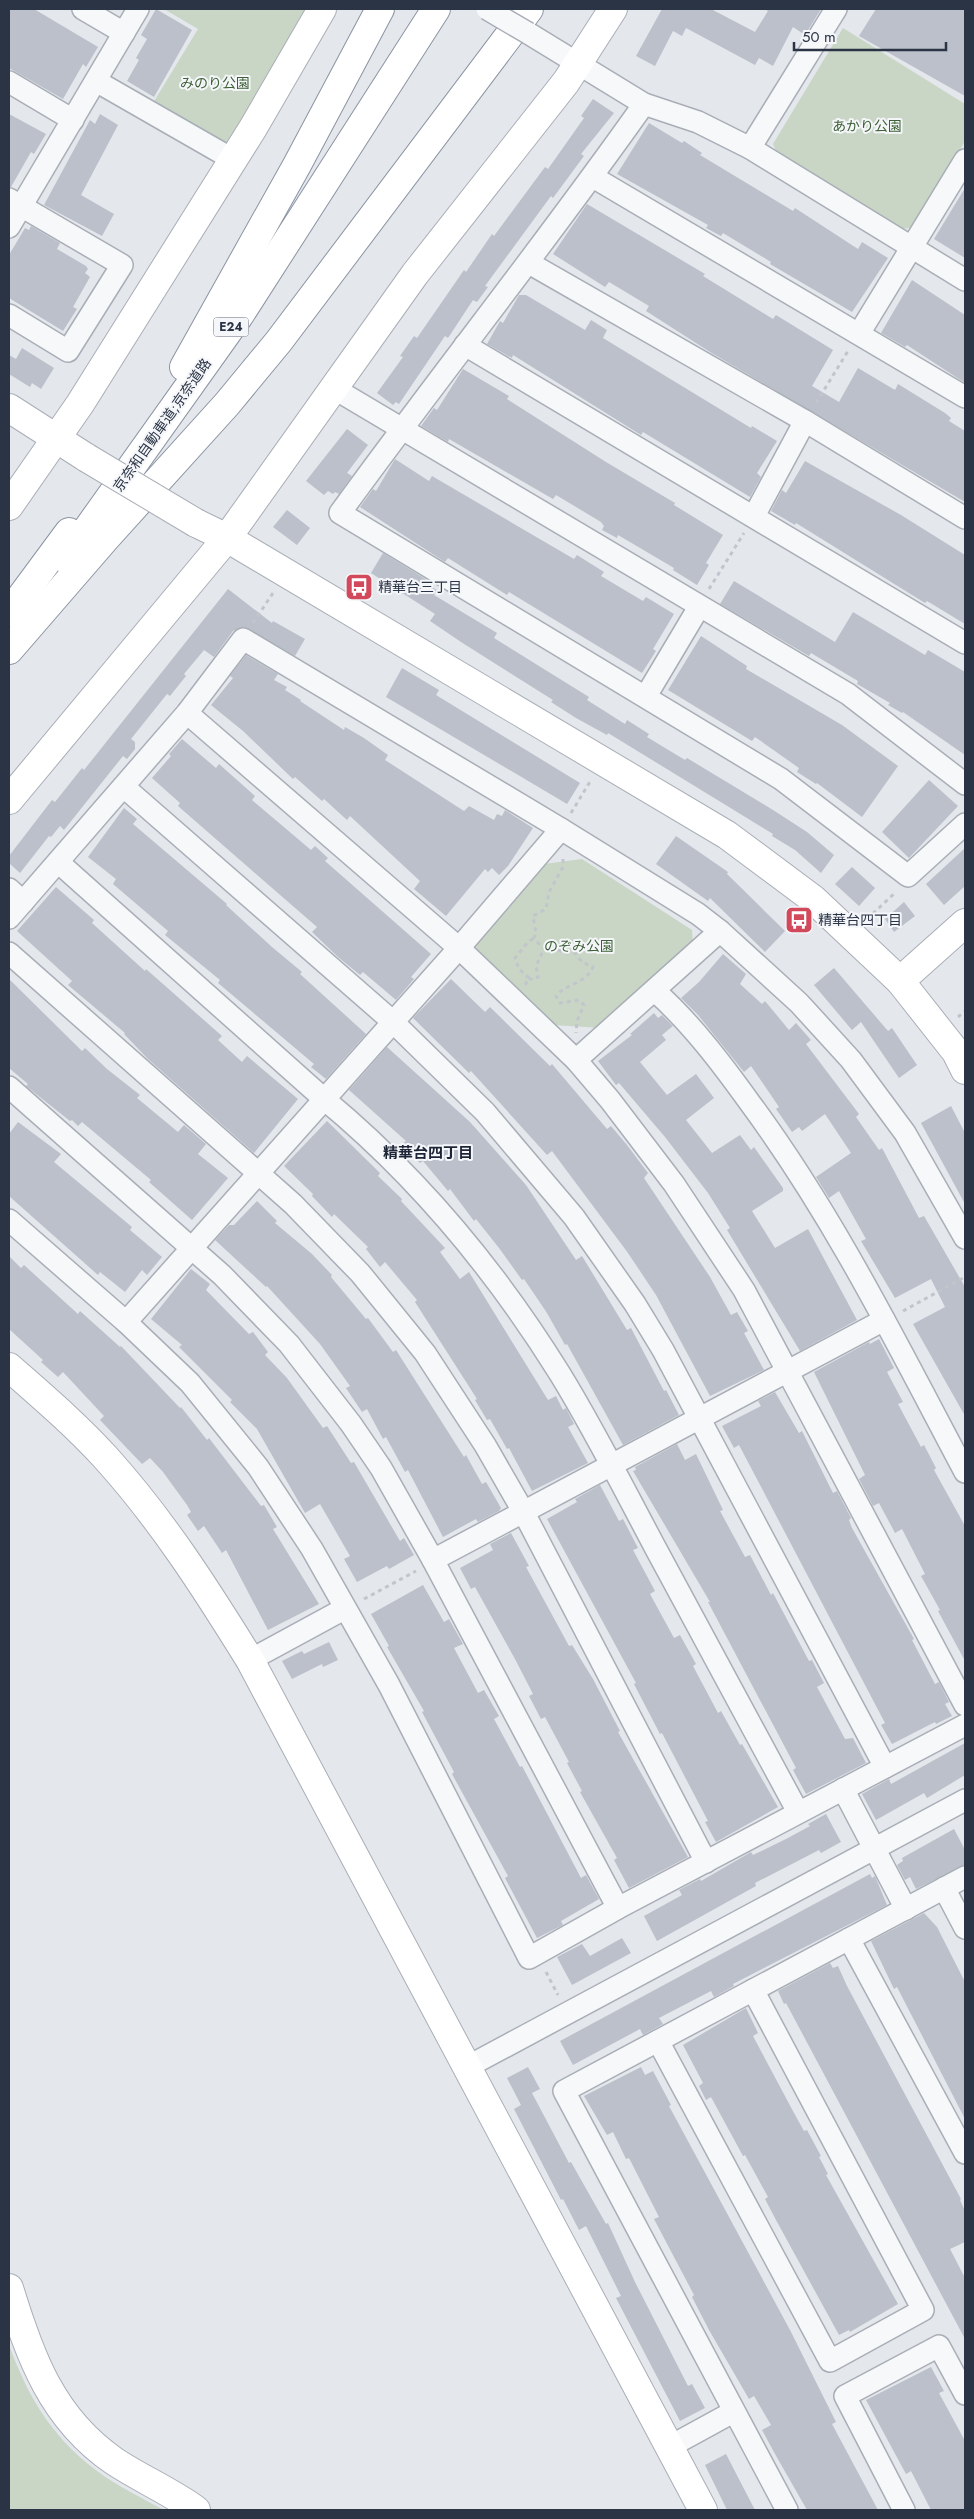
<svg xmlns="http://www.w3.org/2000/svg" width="974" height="2519" viewBox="0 0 974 2519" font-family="Jost,'Noto Sans JP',sans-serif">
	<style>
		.green { fill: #c9d6c5 }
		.building { fill: #bbc0ca }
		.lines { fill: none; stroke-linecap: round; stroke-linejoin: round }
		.street-casing { stroke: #a9aeb7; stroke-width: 24 }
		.secondary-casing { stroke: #a9aeb7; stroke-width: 30 }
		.highway-casing { stroke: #8b94a3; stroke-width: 30 }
		.path { stroke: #c2c5cb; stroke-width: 3; stroke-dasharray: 4 4; stroke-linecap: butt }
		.street { stroke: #f7f8fa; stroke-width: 21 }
		.secondary { stroke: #fff; stroke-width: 28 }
		.highway { stroke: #fff; stroke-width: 28 }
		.street-bridge-casing { stroke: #a9aeb7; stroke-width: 24; stroke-linecap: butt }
		.secondary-bridge-casing { stroke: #a9aeb7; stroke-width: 30; stroke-linecap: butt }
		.street-bridge { stroke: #f7f8fa; stroke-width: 21 }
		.secondary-bridge { stroke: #fff; stroke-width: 28 }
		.labels { text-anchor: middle; stroke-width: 4; stroke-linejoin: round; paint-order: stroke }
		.shield { fill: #f4f6f9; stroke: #676e7b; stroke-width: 1 }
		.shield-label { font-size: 12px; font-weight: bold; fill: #2b3445 }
		.park-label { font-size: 14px; fill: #3f6138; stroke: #f4f6f9 }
		.street-label { font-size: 14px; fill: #2b3445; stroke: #f4f6f9 }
		.poi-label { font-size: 14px; fill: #2b3445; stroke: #f4f6f9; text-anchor: start }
		.neighbourhood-label { font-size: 15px; font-weight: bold; fill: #1d2536; stroke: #f4f6f9 }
	</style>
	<rect width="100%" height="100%" fill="#e4e7ec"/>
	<g class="green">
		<polygon points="164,9 311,9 228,144 222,144 153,103 198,29"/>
		<polygon points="843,28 965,104 965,141 915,227 902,229 778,155 773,144"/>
		<polygon points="582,859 692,930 693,944 601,1028 553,1025 477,952 476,943 544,864"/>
		<path d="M9,2345C29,2400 55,2442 104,2476C123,2489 144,2499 164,2510H9Z"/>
	</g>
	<g class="building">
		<polygon points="9,9 34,9 98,47 86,67 83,64 63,99 9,68"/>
		<polygon points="156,9 192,30 154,97 127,81 139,60 136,58 147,39 141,35"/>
		<polygon points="662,9 711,9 755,32 768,11 764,9 821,9 805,35 793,27 773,66 759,58 755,65 686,28 682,36 673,31 655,66 636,56"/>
		<polygon points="876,9 965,9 965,96 859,36"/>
		<polygon points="593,99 614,113 581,154 584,156 553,198 551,196 485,286 488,287 477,302 473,300 448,338 445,336 399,404 396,402 393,405 377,393 403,357 400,356 414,336 417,338 464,270 466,272 492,234 494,236 545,167 548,169 584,118 581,116"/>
		<polygon points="9,114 46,134 34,154 31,152 11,187 9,187"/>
		<polygon points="100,114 118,125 81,195 114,214 102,236 44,205 90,120 95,124"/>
		<polygon points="649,123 682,143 684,141 702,153 700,155 793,211 795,208 858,249 862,242 888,258 852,312 770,264 771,262 723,233 721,236 706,228 708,225 617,174"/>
		<polygon points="965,188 965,258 934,239"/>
		<polygon points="587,204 705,274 703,276 773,319 776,315 833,350 812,386 839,402 858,368 895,390 898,384 945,413 951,418 949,421 965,431 965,502 710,352 646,311 649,306 609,282 605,287 553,254"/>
		<polygon points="31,226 60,243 57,249 86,266 88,269 85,273 90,277 73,307 77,309 63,331 9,298 9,255 25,228 29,230"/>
		<polygon points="912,280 965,315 965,383 907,345 905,347 881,333"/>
		<polygon points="519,295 526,295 585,330 591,320 607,330 603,338 751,428 752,426 777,441 757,473 761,477 750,497 643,432 641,435 513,355 512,358 487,344 500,321 503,323"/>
		<polygon points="22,348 54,368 41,389 32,383 30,387 9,374 9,355 16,359"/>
		<polygon points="463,369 509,396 507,399 606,462 675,503 674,505 723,535 706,563 709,565 697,585 673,570 674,568 618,535 617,538 602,530 604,526 601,522 556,495 553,499 449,439 448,442 421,426 434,408 437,410"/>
		<polygon points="347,429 368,445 347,473 352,476 339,494 335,492 333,494 328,491 324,495 306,481"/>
		<polygon points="395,459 429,481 432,476 574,559 577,555 604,572 601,576 643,601 646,597 674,614 653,649 656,651 642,673 509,592 507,595 448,558 445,562 360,507 373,489 376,491"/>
		<polygon points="805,461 901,515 965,555 965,624 927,601 925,603 796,523 795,525 771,511 782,490 786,493"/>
		<polygon points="287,510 310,528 297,545 273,527"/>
		<polygon points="383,553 432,583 430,586 437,590 434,595 497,633 494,638 589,697 587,700 625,724 627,720 649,734 647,737 685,760 687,758 773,810 807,832 834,855 821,873 795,850 772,836 773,834 608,733 607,735 576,718 551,702 553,700 461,642 430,621 435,614 371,573"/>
		<polygon points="734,581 835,642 853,612 925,655 928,650 965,672 965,755 903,712 902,713 888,705 890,703 857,684 858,681 811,653 809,656 720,604"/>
		<polygon points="228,589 272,623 273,621 305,639 295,656 244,627 233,631 214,657 204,650 184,674 186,676 170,696 167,694 131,739 135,742 135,749 127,759 123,756 64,830 60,826 51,837 49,836 20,873 9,863 9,856 52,800 55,802 82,768 84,770"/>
		<polygon points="701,636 747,666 746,669 842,725 898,766 862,817 817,783 816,784 797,772 799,768 755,737 752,741 668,690"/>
		<polygon points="246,655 278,674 274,680 287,687 285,690 301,700 300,701 344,730 345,727 364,738 388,755 385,760 464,811 469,806 494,820 497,814 502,816 505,810 533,828 508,866 499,875 492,868 488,872 485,869 446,916 414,889 420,881 350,816 347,820 324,799 322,801 295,777 293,779 243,731 211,705 233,678 230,676"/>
		<polygon points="402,668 439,690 436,695 580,783 567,804 386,697"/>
		<polygon points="182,739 216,768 219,764 255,796 252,800 311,850 315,846 328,858 325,861 431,954 411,977 414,979 396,1000 363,972 360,975 338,957 312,932 317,927 178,806 180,803 152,778 171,756 169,754"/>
		<polygon points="929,780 958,806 909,858 882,832"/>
		<polygon points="124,808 137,819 133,824 227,904 226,905 272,947 302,972 300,974 366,1034 326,1079 311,1067 314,1064 218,983 220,980 165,935 168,931 113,884 116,879 88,857"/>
		<polygon points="676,836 728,872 727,874 785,931 765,952 710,898 708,901 656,864"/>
		<polygon points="965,848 965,886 944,905 926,884"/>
		<polygon points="852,867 875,888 859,906 835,884"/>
		<polygon points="56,887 94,920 92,923 145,971 146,969 222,1036 218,1040 242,1062 247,1056 298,1099 254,1153 148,1059 124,1034 125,1033 68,985 72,981 17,931"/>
		<polygon points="904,902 915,916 894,932 885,919"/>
		<polygon points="723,954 746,974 740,984 762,1004 765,1001 789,1030 796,1023 811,1040 806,1044 859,1114 856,1117 879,1150 882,1148 919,1218 924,1216 965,1287 965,1416 913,1324 945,1307 931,1279 895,1298 861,1241 866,1239 839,1191 829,1198 816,1177 851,1153 825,1114 802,1131 799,1127 792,1132 776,1109 779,1107 751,1066 744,1072 698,1015 681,998 699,982"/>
		<polygon points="834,968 888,1031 892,1028 917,1065 899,1078 861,1022 852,1030 814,985"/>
		<polygon points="9,979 82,1051 85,1048 107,1069 140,1095 137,1098 178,1132 184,1125 206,1144 198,1154 228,1178 192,1220 149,1182 151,1180 82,1122 78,1126 72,1120 70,1121 26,1086 28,1084 9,1068"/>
		<polygon points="451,979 485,1012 490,1007 550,1066 552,1064 607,1129 611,1126 627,1145 648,1173 644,1178 710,1277 731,1315 737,1312 748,1331 744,1333 764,1370 710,1396 656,1295 628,1253 552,1151 547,1155 471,1071 469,1073 413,1018"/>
		<polygon points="654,1013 658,1018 662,1015 673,1026 662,1035 666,1040 640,1062 667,1095 696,1074 714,1098 686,1120 712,1153 740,1135 751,1150 754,1147 783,1188 783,1191 752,1211 775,1248 808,1229 857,1320 800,1351 727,1230 730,1228 708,1193 665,1137 619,1083 616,1085 598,1061 632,1035 630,1034"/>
		<polygon points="387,1047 470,1122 526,1185 576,1260 582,1256 627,1330 631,1328 664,1391 666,1390 679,1415 623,1445 567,1344 565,1345 547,1313 524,1279 522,1280 499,1248 476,1219 474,1221 450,1189 448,1191 423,1161 420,1163 402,1144 406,1141 349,1090"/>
		<polygon points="951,1106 965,1133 965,1204 921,1123"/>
		<polygon points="327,1121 380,1173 378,1176 402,1199 401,1201 445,1248 440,1252 460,1279 469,1272 548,1400 556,1396 563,1410 566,1408 574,1424 568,1427 588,1463 532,1491 509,1448 507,1449 490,1419 487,1420 475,1400 477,1399 415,1302 417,1300 385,1262 380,1267 366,1249 368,1247 334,1214 332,1217 312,1196 313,1194 284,1166"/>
		<polygon points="18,1122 61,1154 54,1162 132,1227 130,1230 162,1257 147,1275 142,1270 125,1292 100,1272 98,1275 9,1196 9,1134"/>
		<polygon points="257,1201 277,1221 275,1223 312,1254 332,1275 331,1277 366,1319 368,1318 393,1352 396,1350 464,1457 466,1455 482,1484 486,1482 501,1508 499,1511 478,1522 476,1519 443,1537 408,1470 405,1472 386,1437 383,1439 367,1409 362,1412 346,1388 350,1386 320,1344 267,1286 266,1287 215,1240 229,1225 234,1225"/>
		<polygon points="9,1256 21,1268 24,1265 78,1314 80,1311 120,1347 121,1346 180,1408 181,1407 207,1440 209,1438 261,1506 264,1505 277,1527 273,1529 319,1604 268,1630 226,1550 222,1553 204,1526 198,1531 187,1515 191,1512 187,1505 163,1472 150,1458 142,1464 100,1420 104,1416 63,1372 58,1377 41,1362 43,1360 9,1329"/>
		<polygon points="191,1269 210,1284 206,1290 249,1334 253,1332 268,1352 265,1355 287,1378 323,1428 327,1426 351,1463 354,1462 400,1541 404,1538 414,1555 389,1569 387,1566 357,1582 344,1559 350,1556 320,1504 305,1513 257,1429 230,1402 232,1400 179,1347 182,1345 151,1319"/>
		<polygon points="879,1339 894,1368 887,1372 903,1402 898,1404 921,1447 924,1445 936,1468 934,1470 965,1526 965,1661 938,1611 940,1610 921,1576 925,1574 902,1529 895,1533 879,1503 873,1506 859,1479 865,1475 814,1372 869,1342 870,1344"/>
		<polygon points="775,1392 799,1433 802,1431 833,1493 837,1491 851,1518 849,1520 852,1528 914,1639 912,1640 935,1684 939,1682 949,1702 945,1704 952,1716 936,1724 935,1722 892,1744 881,1725 885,1723 739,1445 734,1448 722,1426 761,1406 758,1401"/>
		<polygon points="677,1444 685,1460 696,1454 723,1510 720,1511 745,1557 750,1555 771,1595 773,1593 809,1661 812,1660 824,1683 817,1687 845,1739 853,1738 866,1763 806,1794 793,1770 796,1768 708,1602 710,1602 633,1471 636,1470 635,1467"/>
		<polygon points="600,1485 619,1521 623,1519 638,1548 633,1550 655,1591 650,1594 674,1638 680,1635 696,1664 693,1666 718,1713 721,1711 740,1745 742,1744 778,1807 716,1842 705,1822 708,1821 686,1779 662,1733 660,1734 634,1684 636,1683 547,1519 577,1502 575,1499"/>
		<polygon points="511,1533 529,1566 526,1567 569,1646 572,1645 593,1679 620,1731 618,1732 688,1857 629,1888 614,1860 617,1858 580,1792 582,1791 567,1763 569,1762 545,1717 541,1719 529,1696 533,1694 515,1659 475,1587 471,1589 460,1568 493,1550 490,1544"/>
		<polygon points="423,1585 444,1622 449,1619 463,1644 454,1648 478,1693 484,1690 499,1716 494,1719 520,1767 522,1766 581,1878 586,1875 599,1899 561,1921 563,1925 537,1938 505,1878 508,1876 452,1774 454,1772 422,1712 424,1711 387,1647 389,1646 371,1614"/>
		<polygon points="329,1642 338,1660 323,1667 322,1664 292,1679 282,1661 302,1651 304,1654"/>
		<polygon points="965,1743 965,1775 927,1798 924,1793 876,1820 862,1794 889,1779 891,1784"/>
		<polygon points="826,1814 841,1842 821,1853 819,1850 755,1883 756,1886 657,1941 644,1916 682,1895 679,1890 700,1879 701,1881 751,1852 753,1855 786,1839 810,1826 808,1824"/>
		<polygon points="954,1829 965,1850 965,1865 916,1889 910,1877 905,1880 897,1865 903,1861 902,1858"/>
		<polygon points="870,1874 872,1878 875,1876 887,1905 733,1984 734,1986 714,1997 711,1991 659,2018 663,2024 643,2035 640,2029 573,2065 560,2041"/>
		<polygon points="924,1913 937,1927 965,1982 965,2119 897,1987 894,1989 871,1941"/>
		<polygon points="622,1938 631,1953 572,1985 557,1957 582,1944 590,1956"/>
		<polygon points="830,1963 833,1968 838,1966 847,1986 961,2199 960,2200 965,2211 965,2242 950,2249 965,2278 965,2339 786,2003 784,2004 778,1991"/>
		<polygon points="746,2008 758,2033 753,2036 794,2113 804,2131 807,2130 821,2156 819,2157 828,2174 826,2175 898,2304 850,2332 849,2330 839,2335 776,2220 765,2199 768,2197 745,2155 743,2156 711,2097 706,2100 699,2086 703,2083 683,2045"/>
		<polygon points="528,2067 540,2089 532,2093 569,2163 571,2162 606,2224 608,2223 635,2282 688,2386 692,2384 705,2408 680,2421 616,2298 621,2296 586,2226 579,2230 563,2199 561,2200 514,2109 521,2105 507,2078"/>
		<polygon points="641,2067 645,2075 653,2071 671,2105 669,2106 790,2330 836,2422 832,2424 878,2510 807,2510 775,2454 762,2430 771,2425 754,2396 749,2399 709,2330 692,2297 694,2295 654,2219 659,2217 629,2158 626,2159 613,2132 607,2135 584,2096"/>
		<polygon points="931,2367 944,2391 939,2393 965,2441 965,2510 931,2510 911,2471 906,2474 866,2400"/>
		<polygon points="726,2454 742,2485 755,2510 727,2510 705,2465"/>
	</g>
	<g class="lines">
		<defs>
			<g id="street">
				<polyline points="83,9 124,33"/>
				<polyline points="528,33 644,104 698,122 750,148 965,280"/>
				<polyline points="96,81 232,159"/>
				<polyline points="9,82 73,120"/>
				<path d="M644,104C546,243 440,375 340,513L781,779L908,876L965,824"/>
				<polyline points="750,148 836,9"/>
				<polyline points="593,177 965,397"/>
				<polyline points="9,199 122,265 68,351 9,315"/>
				<polyline points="9,227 138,9"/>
				<polyline points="529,263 805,421 965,518"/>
				<polyline points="860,332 965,160"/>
				<polyline points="465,345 965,643"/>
				<polyline points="335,389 848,694 965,784"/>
				<polyline points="754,516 805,421"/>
				<polyline points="646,696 699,607"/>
				<polyline points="187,713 459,948 576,1060 610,1100 674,1184 744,1290 965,1705"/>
				<polyline points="124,787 392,1021 485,1112 574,1217 635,1304 663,1350 885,1767"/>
				<path d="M58,862L324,1099C417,1176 496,1271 560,1374C595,1431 625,1491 656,1549C704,1637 751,1725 798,1812"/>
				<polyline points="9,889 23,902"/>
				<polyline points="9,918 187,713 243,639 561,829 698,914 720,931 799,1003 851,1060 905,1133 965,1238"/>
				<polyline points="9,953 293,1204 360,1273 425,1353 485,1445 523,1511 706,1862"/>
				<path d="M655,991C691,1023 722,1064 750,1103C835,1218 898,1346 965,1472"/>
				<polyline points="576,1060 720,931"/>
				<polyline points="9,1087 222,1275 289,1344 351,1424 381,1468 433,1560 618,1908"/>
				<polyline points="9,1220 126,1322 190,1383 258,1467 312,1549 389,1685 529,1958 618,1908 965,1725"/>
				<polyline points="126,1322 459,948 561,829"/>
				<polyline points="433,1560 884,1320"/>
				<polyline points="250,1660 344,1609"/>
				<polyline points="843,1789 906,1909"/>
				<polyline points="944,1888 965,1928"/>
				<polyline points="849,1939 965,2153"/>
				<polyline points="658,2041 830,2361 923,2310 753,1990"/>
				<polyline points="467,2067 965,1800"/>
				<polyline points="669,2447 733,2412"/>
				<polyline points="787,2510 564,2091 965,1877"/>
				<polyline points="904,2510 845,2396 939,2346 965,2394"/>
			</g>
			<g id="secondary">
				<polyline points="9,408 87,458"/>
				<polyline points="9,506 80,404 253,128 322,9"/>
				<polyline points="196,523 227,538 727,835 813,899 900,981 956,1052 965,1070"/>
				<polyline points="9,800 227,538 415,274 566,82 613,9"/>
				<polyline points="900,981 965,923"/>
				<path d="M9,1367C42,1396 76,1425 106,1458C162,1520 206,1589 250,1660L703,2510"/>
				<path d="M9,2288C30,2357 52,2418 114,2461C141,2479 170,2491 196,2510"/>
			</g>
			<g id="highway">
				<polyline points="184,367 297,165 380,9"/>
				<polyline points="66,559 239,316 436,9"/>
				<polyline points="9,613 69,532"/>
				<polyline points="9,650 105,539 227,404 279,341 529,9"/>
			</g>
		</defs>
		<use href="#street" class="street-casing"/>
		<use href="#secondary" class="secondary-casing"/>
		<use href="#highway" class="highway-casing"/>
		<g class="path">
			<polyline points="816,403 848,351"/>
			<polyline points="709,589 744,533"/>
			<polyline points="253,623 273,593"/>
			<polyline points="571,813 591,780"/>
			<path d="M563,859V867L549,892L546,909L533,916L536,933L534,938C541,946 545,952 556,949L565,953H575L582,962L593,967C586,984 563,985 556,996L560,1003L579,1000L584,1005L577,1021L576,1033"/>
			<polyline points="867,919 896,892"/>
			<polyline points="529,978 533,980 538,977 536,966 544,949"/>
			<polyline points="525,985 529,978 519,969 515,958 528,942 534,938"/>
			<polyline points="958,1017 965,1011"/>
			<polyline points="903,1311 965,1277"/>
			<polyline points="364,1599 416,1571"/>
			<polyline points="546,1972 558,1995"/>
		</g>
		<use href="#street" class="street"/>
		<use href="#secondary" class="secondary"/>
		<use href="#highway" class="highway"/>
		<defs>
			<polyline id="street-bridge" points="487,9 528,33"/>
			<polyline id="secondary-bridge" points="87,458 196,523"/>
		</defs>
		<use href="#street-bridge" class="street-bridge-casing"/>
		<use href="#secondary-bridge" class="secondary-bridge-casing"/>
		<use href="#street-bridge" class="street-bridge"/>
		<use href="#secondary-bridge" class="secondary-bridge"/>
	</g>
	<defs>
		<symbol id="bus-square" viewBox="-11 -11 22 22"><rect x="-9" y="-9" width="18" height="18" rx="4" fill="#d1495b" stroke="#f4f6f9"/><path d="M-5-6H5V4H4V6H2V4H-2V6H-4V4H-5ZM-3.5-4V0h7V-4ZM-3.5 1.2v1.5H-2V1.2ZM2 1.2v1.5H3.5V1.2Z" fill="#fff"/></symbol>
	</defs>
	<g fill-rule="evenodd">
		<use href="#bus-square" x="343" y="571" width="32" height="32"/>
		<use href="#bus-square" x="783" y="904" width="32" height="32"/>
	</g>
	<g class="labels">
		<rect class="shield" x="213.5" y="317.5" width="35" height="19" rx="4"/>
		<g class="shield-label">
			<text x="231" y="331">E24</text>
		</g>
		<g class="park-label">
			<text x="215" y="88">みのり公園</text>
			<text x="867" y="131">あかり公園</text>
			<text x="579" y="951">のぞみ公園</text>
		</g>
		<g class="street-label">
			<text transform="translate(162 425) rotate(-55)" y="5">京奈和自動車道;京奈道路</text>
		</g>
		<g class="poi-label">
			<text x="378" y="592">精華台三丁目</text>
			<text x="818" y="925">精華台四丁目</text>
		</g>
		<g class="neighbourhood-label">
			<text x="428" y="1158">精華台四丁目</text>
		</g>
	</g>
	<rect width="974" height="2519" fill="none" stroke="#2b3445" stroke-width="20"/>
	<path d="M794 42v8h152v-8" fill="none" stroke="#2b3445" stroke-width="2.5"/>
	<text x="802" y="42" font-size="15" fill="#2b3445" stroke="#f4f6f9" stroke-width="4" paint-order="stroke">50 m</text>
</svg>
